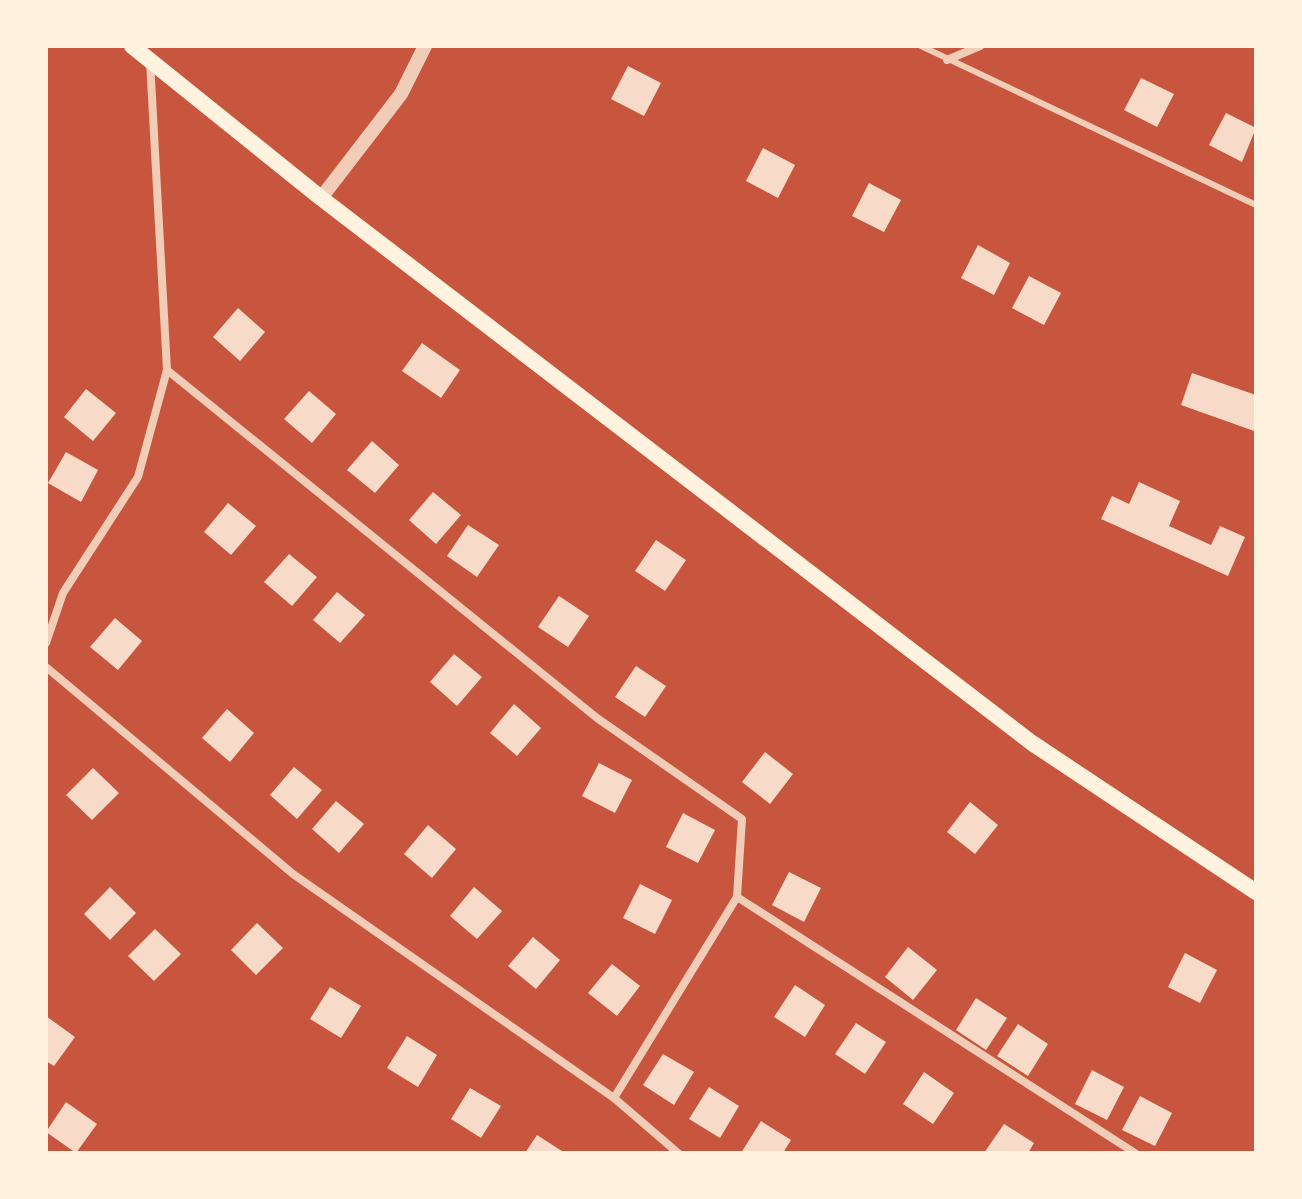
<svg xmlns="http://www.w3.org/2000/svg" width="1302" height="1199" viewBox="0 0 1302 1199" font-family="'PT Sans Narrow',sans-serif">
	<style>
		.building { fill: #f7dbc8 }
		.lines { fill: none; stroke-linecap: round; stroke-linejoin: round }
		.service { stroke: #f1ccb7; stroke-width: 6 }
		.minor { stroke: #f1ccb7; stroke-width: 8 }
		.tertiary { stroke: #f1ccb7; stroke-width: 14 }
		.secondary { stroke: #fff3e0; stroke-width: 16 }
	</style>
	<rect width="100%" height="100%" fill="#c8553d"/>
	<g class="building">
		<polygon points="628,66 661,83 644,116 611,99"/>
		<polygon points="1141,78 1174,94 1157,127 1124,110"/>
		<polygon points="1226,113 1256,128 1242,162 1209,145"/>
		<polygon points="763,148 795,165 778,198 746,181"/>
		<polygon points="869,183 901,200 884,232 852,216"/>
		<polygon points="978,245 1010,263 994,295 961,278"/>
		<polygon points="1029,276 1061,293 1044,325 1012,308"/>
		<polygon points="238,308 265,332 240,361 213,337"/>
		<polygon points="422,343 460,370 441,398 402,371"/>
		<polygon points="1192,373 1256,395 1254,431 1181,405"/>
		<polygon points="86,389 116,413 93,441 64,417"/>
		<polygon points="309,391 336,414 312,443 284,419"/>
		<polygon points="372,441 399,465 375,493 347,470"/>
		<polygon points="66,452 98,470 81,502 48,483"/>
		<polygon points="1139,482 1180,501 1169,526 1211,545 1220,526 1245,537 1228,576 1101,519 1112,496 1129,504"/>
		<polygon points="433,492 461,515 436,544 409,520"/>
		<polygon points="228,503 256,526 231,555 204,532"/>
		<polygon points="468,525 499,545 477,577 447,556"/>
		<polygon points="656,540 686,560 665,591 635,571"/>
		<polygon points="289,554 317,577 292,606 264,582"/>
		<polygon points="337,592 365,615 340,643 313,620"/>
		<polygon points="559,596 589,616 568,647 538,627"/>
		<polygon points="115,618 142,641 118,670 90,647"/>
		<polygon points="454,654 482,677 457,706 430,682"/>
		<polygon points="636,666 666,686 645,717 615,697"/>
		<polygon points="514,704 541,728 517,756 490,733"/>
		<polygon points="227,709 254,733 230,762 202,738"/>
		<polygon points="765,752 793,774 770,804 742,782"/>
		<polygon points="599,763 632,780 615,813 582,796"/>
		<polygon points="294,767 322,790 297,819 270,795"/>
		<polygon points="93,768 119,793 92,820 66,795"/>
		<polygon points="336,801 364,824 339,853 312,829"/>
		<polygon points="970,802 998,825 975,854 947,832"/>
		<polygon points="683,813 715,830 698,863 666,847"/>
		<polygon points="428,825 456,849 432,878 404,854"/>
		<polygon points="789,872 821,888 804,922 772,905"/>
		<polygon points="640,884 672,900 655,934 623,918"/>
		<polygon points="110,887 136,913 110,940 84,914"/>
		<polygon points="474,887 502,911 477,939 450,916"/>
		<polygon points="257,923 283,948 256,975 231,950"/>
		<polygon points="155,929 181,954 154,981 128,956"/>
		<polygon points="533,937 560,960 536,989 508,966"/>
		<polygon points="908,947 937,970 913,1000 885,977"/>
		<polygon points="1185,953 1217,970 1200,1003 1168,987"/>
		<polygon points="612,964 640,986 617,1016 588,993"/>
		<polygon points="795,985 825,1005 805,1037 774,1017"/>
		<polygon points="330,987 361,1006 341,1038 310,1019"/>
		<polygon points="976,998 1007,1018 986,1050 956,1030"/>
		<polygon points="46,1016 75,1037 54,1066 46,1061"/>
		<polygon points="856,1023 886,1042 865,1074 835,1054"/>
		<polygon points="1018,1024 1048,1044 1028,1076 997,1056"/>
		<polygon points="407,1036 437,1055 418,1087 387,1068"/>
		<polygon points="663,1054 694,1072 674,1105 643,1085"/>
		<polygon points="1092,1070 1124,1087 1107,1120 1075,1104"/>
		<polygon points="924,1072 954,1093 933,1124 903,1104"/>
		<polygon points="709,1087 739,1106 720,1138 689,1119"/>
		<polygon points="470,1088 501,1106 481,1138 451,1119"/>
		<polygon points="1140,1096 1172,1113 1155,1146 1122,1130"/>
		<polygon points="66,1102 97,1124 76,1153 46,1132"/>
		<polygon points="761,1121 791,1140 783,1153 741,1153"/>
		<polygon points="1004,1124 1034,1143 1028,1153 984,1153"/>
		<polygon points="537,1135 565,1153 525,1153"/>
	</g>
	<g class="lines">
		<polyline class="service" points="921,46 1256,205"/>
		<g class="minor">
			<polyline points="947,60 980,46"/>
			<polyline points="167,370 597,718 742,819 737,897 614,1098"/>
			<polyline points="46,643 63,593 138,477 167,370 150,61"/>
			<polyline points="46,667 293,874 614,1098 678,1153"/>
			<polyline points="737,897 1135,1153"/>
		</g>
		<polyline class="tertiary" points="321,198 401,94 425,46"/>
		<polyline class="secondary" points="132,46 321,198 1032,743 1256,892"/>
	</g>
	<rect width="1302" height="1199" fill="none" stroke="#fff3e0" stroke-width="96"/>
</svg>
